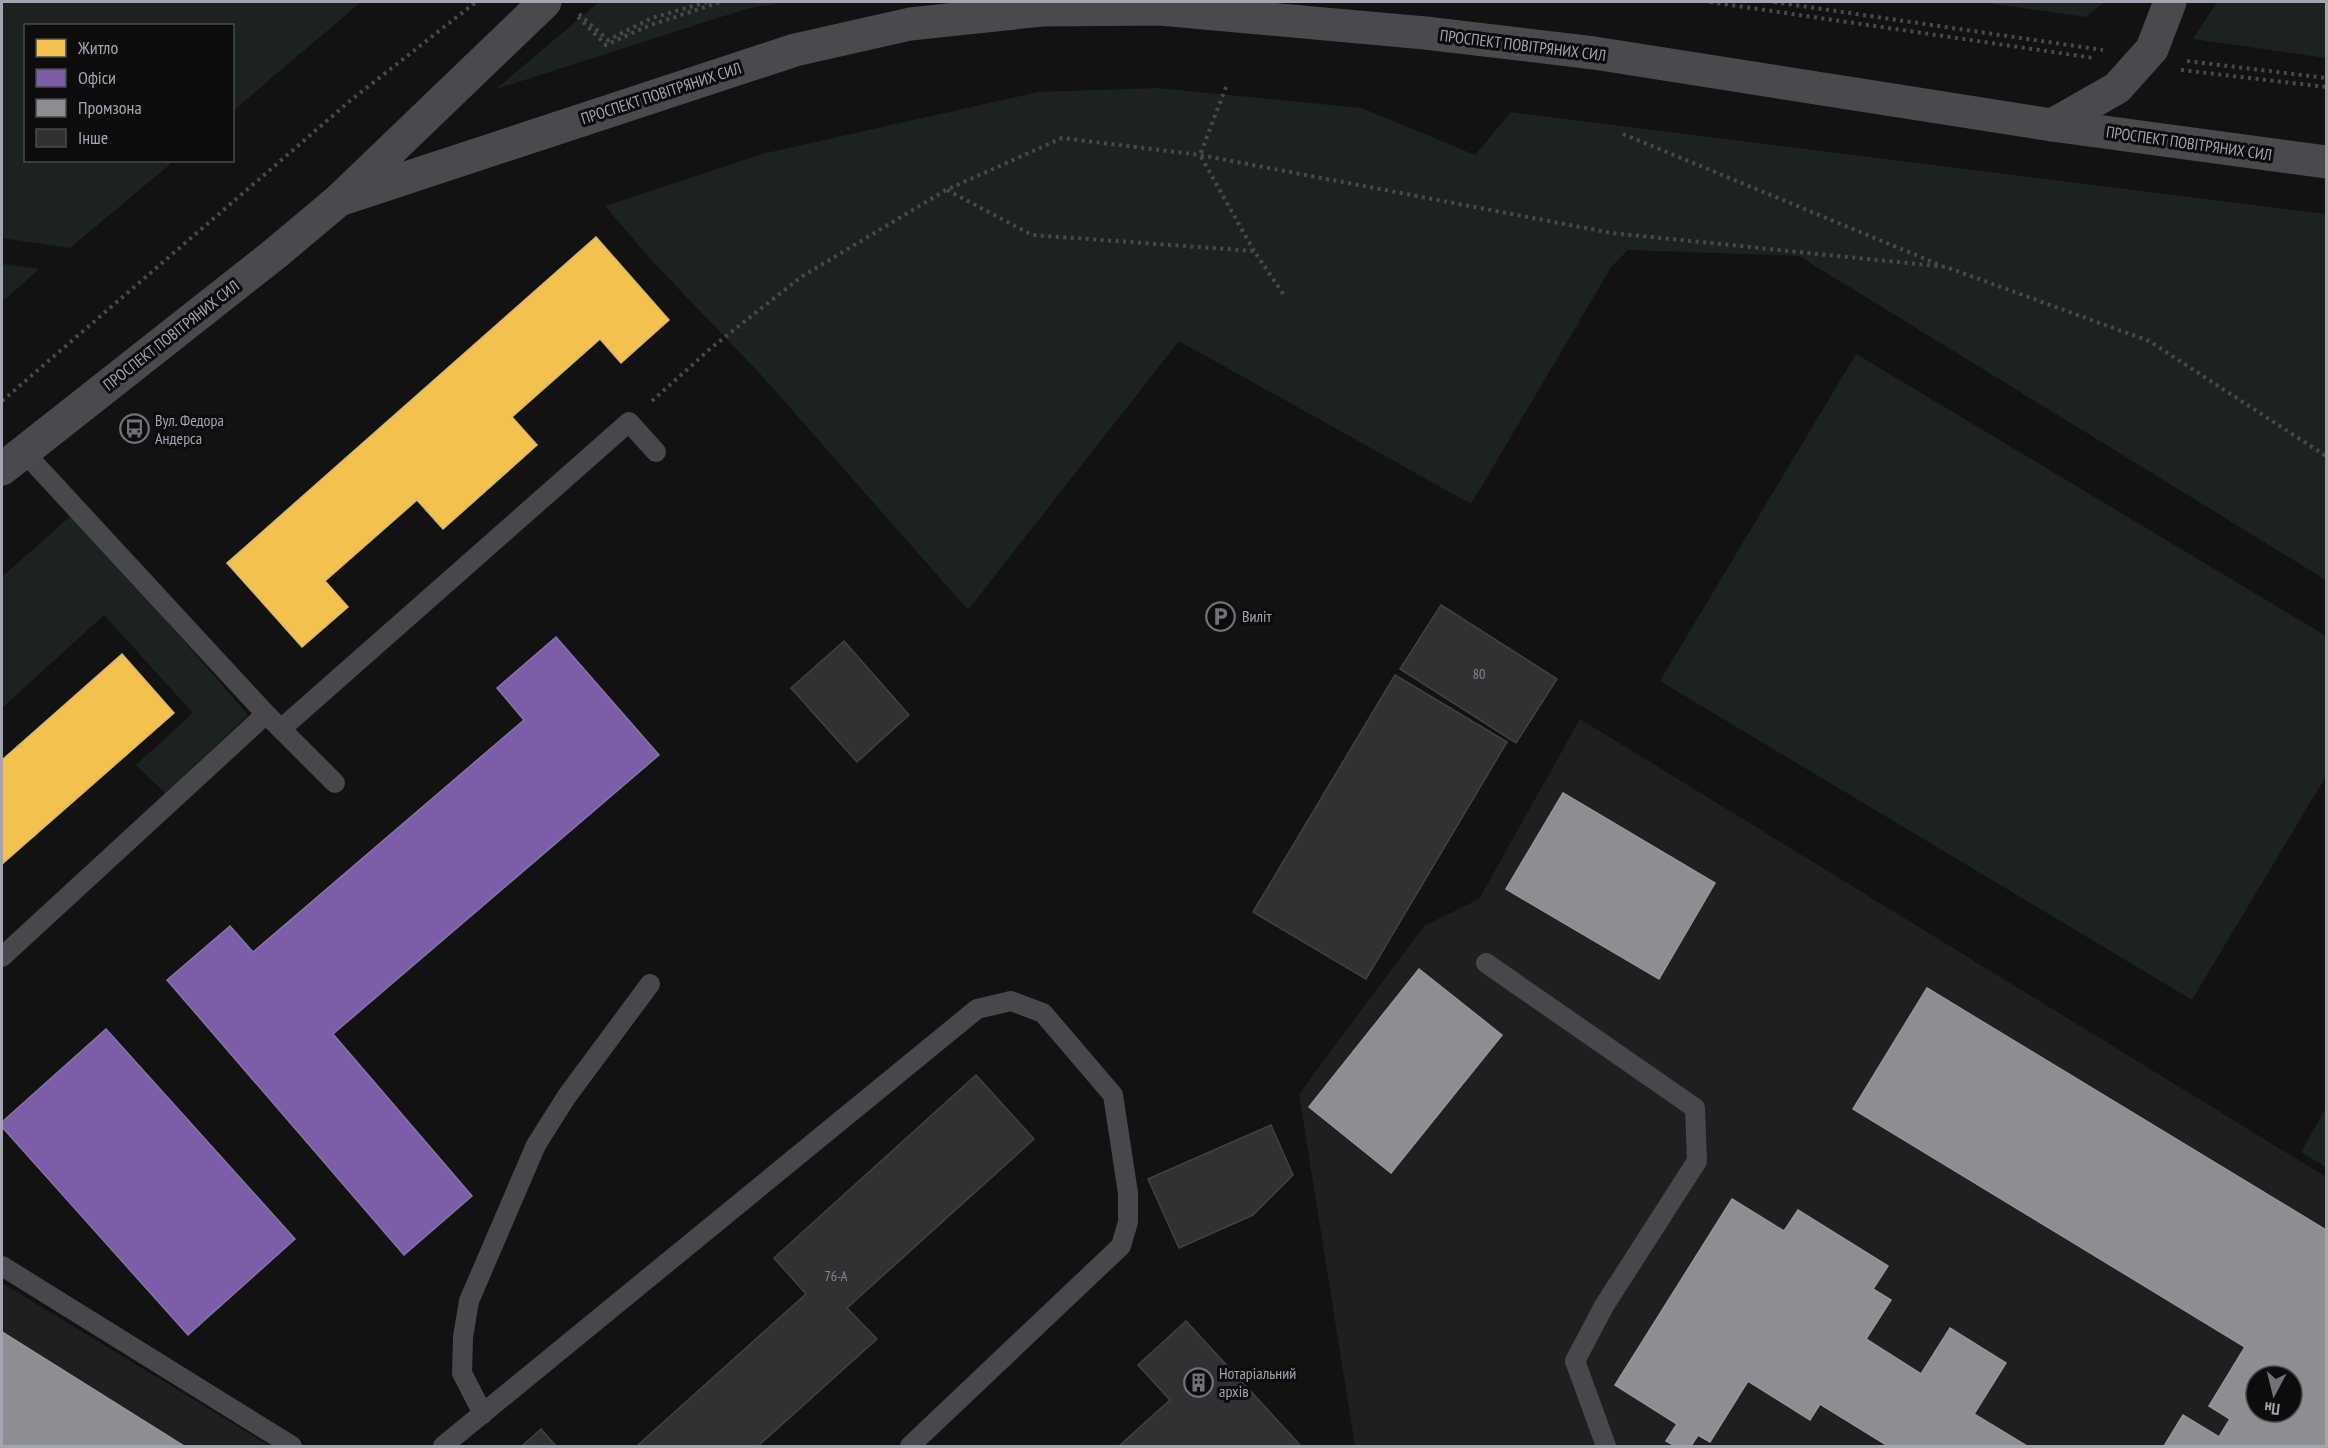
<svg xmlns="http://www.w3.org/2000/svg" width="2328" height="1448" viewBox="0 0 2328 1448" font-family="'PT Sans Narrow',sans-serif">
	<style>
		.built { fill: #1f1f20; fill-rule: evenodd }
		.green { fill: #1c221f }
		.homes { fill: #f2c14e; stroke: #dbb86c; stroke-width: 1.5 }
		.offices { fill: #7b5ea7; stroke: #8773aa; stroke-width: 1.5 }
		.industry { fill: #8d8d92; stroke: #94949c; stroke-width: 1.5; fill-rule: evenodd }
		.building { fill: #313133; stroke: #414145; stroke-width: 1.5 }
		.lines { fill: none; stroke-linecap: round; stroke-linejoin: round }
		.path { stroke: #49494d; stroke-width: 4; stroke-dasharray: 3 4.5; stroke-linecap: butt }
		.service { stroke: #48484c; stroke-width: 20 }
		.primary { stroke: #4a4a4e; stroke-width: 33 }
		.labels { text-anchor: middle; stroke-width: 6; stroke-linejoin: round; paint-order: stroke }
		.number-label { font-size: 14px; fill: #878792 }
		.street-label { font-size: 16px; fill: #a4a4b2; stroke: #0d0c0d }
		.poi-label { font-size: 16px; fill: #a4a4b2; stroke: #0d0c0d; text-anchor: start }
	</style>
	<rect width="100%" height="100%" fill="#121212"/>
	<g class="built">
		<path d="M1580,719L2326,1177V1446H1355L1299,1094L1424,926L1479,899ZM2256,1376H2292V1412H2256Z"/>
		<polygon points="2,1283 270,1446 2,1446"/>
	</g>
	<g class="green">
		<polygon points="2,2 361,2 233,111 232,26 26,26 26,160 174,161 70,248 2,238"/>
		<polygon points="599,2 786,2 746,9 496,89"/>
		<polygon points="1981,2 2105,2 2085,17"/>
		<polygon points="2217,2 2326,2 2326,58 2193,39"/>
		<polygon points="1157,88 1362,108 1475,155 1511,112 2326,214 2326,580 1799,256 1628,250 1612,266 1471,504 1179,341 968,610 763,377 654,263 605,206 762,154 1038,92"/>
		<polygon points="2,264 39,269 2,302"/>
		<polygon points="1856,354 2326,636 2326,776 2192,1000 1660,681"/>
		<polygon points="73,514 248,715 165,793 136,765 193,713 104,615 2,708 2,577"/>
		<polygon points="2326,1108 2326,1167 2301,1152"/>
	</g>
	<g class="homes">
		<polygon points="596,237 669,320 621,363 600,339 512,417 537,445 443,529 417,500 325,581 348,607 302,647 227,563"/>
		<polygon points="122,654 174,713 2,864 2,760"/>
	</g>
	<g class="offices">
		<polygon points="556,637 659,755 333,1034 472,1196 404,1255 167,980 230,926 253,952 524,720 497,688"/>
		<polygon points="106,1029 295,1239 188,1335 2,1127 2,1122"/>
	</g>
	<g class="industry">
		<polygon points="1563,793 1715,883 1659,979 1506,889"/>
		<polygon points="1419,969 1502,1035 1391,1173 1309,1107"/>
		<path d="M1927,988L2326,1230V1446H2164L2183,1415L2219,1437L2230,1419L2209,1406L2245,1347L1853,1109ZM2256,1376H2292V1412H2256Z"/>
		<polygon points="1732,1199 1784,1231 1798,1210 1888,1266 1873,1289 1891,1300 1866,1339 1921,1374 1950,1328 2006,1363 1974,1414 2027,1446 1888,1446 1820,1404 1810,1420 1748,1381 1710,1442 1698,1435 1691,1446 1675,1446 1666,1441 1677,1424 1615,1385"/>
		<polygon points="2,1332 184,1446 2,1446"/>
	</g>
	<g class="building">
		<polygon points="1441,605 1557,679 1516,743 1400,669"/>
		<polygon points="844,641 909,715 857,762 791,688"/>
		<polygon points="1395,675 1507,742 1366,979 1253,912"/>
		<polygon points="976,1075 1034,1139 847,1308 877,1339 758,1446 637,1446 806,1294 774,1258"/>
		<polygon points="1271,1125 1293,1175 1253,1215 1179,1248 1148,1179"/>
		<polygon points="1186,1321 1301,1446 1119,1446 1170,1400 1138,1365"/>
		<polygon points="541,1429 556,1446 522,1446"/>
	</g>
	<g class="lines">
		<g class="path">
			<polyline points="1710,2 2094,58"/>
			<polyline points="1774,2 2103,50"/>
			<polyline points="579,14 608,40 652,18 707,2"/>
			<polyline points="578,17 606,45 648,26 720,2"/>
			<polyline points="2187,61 2326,78"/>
			<polyline points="2181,70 2326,87"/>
			<polyline points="1226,87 1200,155 1254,251"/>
			<polyline points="1623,134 1940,265"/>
			<polyline points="947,190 1032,235 1254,251 1284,295"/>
			<polyline points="2,401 351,100 476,2"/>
			<polyline points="652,401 711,348 801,277 946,190 1062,138 1200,155 1612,233 1946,267 2149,341 2326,456"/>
		</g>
		<g class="service">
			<polyline points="24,452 266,714 335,783"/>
			<polyline points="281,729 629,422 656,452"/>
			<polyline points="2,957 266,714"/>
			<polyline points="1486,963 1695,1108 1697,1161 1604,1306 1575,1361 1606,1446"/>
			<polyline points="2,1266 292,1446"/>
			<polyline points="483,1414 462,1373 463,1337 469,1301 536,1145 567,1096 650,984"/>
			<polyline points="443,1446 977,1009 1011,1001 1043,1013 1113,1095 1128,1193 1128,1222 1121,1246 910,1446"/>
		</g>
		<g class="primary">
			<polyline points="2052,125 2117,88 2152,49 2170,2"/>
			<polyline points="339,200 795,50 910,24 1042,10 1160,9 1425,33 1594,53 2052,125 2326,162"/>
			<polyline points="2,469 276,253 339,200 545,2"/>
		</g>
	</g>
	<defs>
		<symbol id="bus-ring" viewBox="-11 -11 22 22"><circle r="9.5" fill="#0d0c0d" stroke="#71717a" stroke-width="1.5"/><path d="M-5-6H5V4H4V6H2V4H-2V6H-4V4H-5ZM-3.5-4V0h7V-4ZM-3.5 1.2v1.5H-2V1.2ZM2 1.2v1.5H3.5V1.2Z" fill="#71717a"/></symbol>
		<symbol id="parking-ring" viewBox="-11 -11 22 22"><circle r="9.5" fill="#0d0c0d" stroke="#71717a" stroke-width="1.5"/><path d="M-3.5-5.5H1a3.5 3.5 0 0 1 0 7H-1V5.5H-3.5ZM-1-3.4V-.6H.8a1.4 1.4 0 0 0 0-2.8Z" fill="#71717a"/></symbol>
		<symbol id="building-ring" viewBox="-11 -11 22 22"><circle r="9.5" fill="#0d0c0d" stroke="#71717a" stroke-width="1.5"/><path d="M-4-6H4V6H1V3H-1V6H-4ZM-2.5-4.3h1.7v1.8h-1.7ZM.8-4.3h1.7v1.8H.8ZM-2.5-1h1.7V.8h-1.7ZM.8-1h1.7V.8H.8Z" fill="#71717a"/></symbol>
	</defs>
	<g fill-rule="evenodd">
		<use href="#bus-ring" x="118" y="412" width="33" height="33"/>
		<use href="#parking-ring" x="1204" y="600" width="33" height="33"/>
		<use href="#building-ring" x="1182" y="1366" width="33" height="33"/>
	</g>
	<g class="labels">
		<g class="number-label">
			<text x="1479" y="679">80</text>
			<text x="836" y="1281">76-А</text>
		</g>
		<g class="street-label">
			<text transform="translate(1523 45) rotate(7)" y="6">ПРОСПЕКТ ПОВІТРЯНИХ СИЛ</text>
			<text transform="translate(661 93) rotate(-18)" y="6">ПРОСПЕКТ ПОВІТРЯНИХ СИЛ</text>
			<text transform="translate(2189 143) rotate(8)" y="6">ПРОСПЕКТ ПОВІТРЯНИХ СИЛ</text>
			<text transform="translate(171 335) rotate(-38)" y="6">ПРОСПЕКТ ПОВІТРЯНИХ СИЛ</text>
		</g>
		<g class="poi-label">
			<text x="155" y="426">Вул. Федора<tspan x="155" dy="18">Андерса</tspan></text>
			<text x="1242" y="622">Виліт</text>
			<text x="1219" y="1379">Нотаріальний<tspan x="1219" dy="18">архів</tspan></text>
		</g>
	</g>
	<rect width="2328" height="1448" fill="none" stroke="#a4a4b2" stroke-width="6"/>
	<rect x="24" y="24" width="210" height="138" fill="#0d0c0d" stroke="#49494f" stroke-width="1.5"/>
	<rect x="36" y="39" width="30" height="18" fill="#f2c14e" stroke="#49494f" stroke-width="1.5"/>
	<text x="78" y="54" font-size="18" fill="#a4a4b2">Житло</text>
	<rect x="36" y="69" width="30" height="18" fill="#7b5ea7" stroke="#49494f" stroke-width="1.5"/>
	<text x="78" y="84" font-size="18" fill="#a4a4b2">Офіси</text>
	<rect x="36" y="99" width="30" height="18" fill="#8d8d92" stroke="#49494f" stroke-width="1.5"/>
	<text x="78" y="114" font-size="18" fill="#a4a4b2">Промзона</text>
	<rect x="36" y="129" width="30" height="18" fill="#313133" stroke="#49494f" stroke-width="1.5"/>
	<text x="78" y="144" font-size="18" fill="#a4a4b2">Інше</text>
	<g transform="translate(2274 1394) rotate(187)"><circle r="28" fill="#0d0c0d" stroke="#49494f" stroke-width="1.5"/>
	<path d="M0-4.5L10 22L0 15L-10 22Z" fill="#71717a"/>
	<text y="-9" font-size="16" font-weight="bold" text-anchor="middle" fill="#a4a4b2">Пн</text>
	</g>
</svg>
